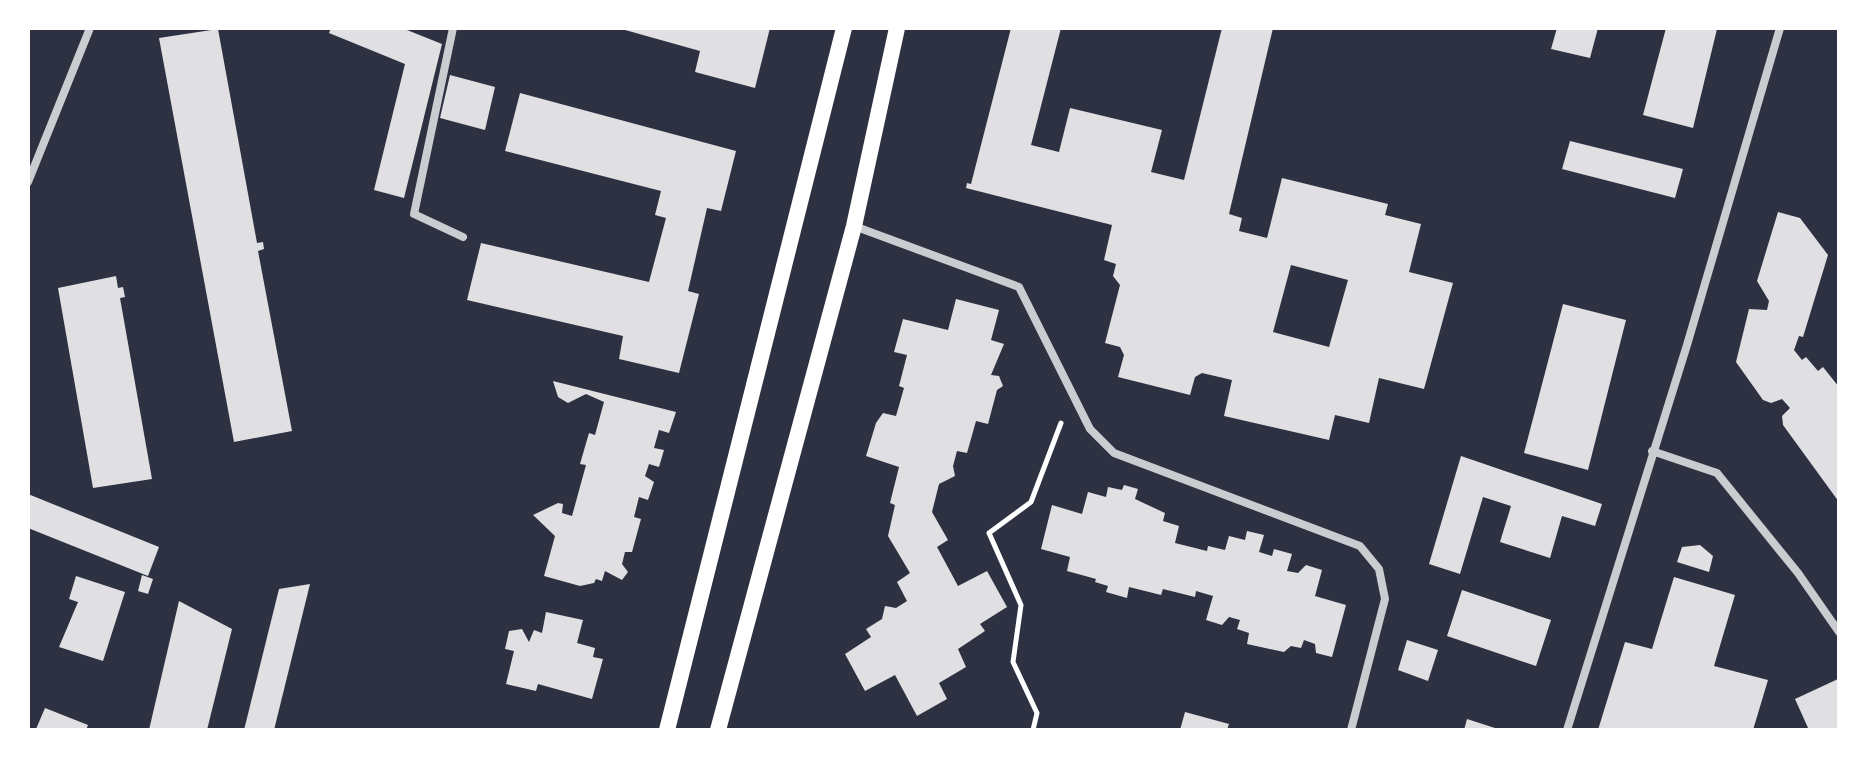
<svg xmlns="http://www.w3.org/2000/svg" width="1867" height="758" viewBox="0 0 1867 758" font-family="'DM Sans',sans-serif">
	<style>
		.building { fill: #e0e0e3; fill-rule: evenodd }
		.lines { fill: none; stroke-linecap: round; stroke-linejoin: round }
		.path { stroke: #fff; stroke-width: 5 }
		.minor { stroke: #caccd0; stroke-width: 8 }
		.secondary { stroke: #fff; stroke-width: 16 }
	</style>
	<rect width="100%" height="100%" fill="#2d3142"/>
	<g class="building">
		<polygon points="331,28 402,28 442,44 404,198 374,190 405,64 329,33"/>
		<polygon points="618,28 770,28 755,88 695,72 700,51"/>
		<path d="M1011,28H1061L1031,145L1059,152L1070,108L1162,130L1151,172L1184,180L1222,28H1273L1229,214L1242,218L1239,231L1267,238L1282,178L1388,204L1385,215L1421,224L1409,272L1453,283L1424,389L1379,378L1369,423L1335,415L1329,440L1224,416L1232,380L1202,373L1195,377L1190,395L1118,377L1124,355L1120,347L1105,343L1120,285L1113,276L1116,264L1104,260L1112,225L966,188L967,183L971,184ZM1291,265L1348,280L1329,347L1273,332Z"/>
		<polygon points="1557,28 1598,28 1590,58 1551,49"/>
		<polygon points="1666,28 1717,29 1693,128 1643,115"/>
		<polygon points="218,29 257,243 263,242 264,249 258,251 292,431 234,442 159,38"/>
		<polygon points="450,75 495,87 485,130 440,118"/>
		<polygon points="520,93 736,151 721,211 707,208 688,291 699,294 679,373 619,359 623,336 467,300 481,243 649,282 666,218 655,215 661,191 505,151"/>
		<polygon points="1570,141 1683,169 1675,198 1562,169"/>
		<polygon points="1778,212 1800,218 1828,255 1803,337 1799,336 1794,350 1802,360 1806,357 1818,371 1823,367 1839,387 1839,502 1783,425 1782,416 1790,408 1782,399 1771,403 1763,400 1736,362 1749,309 1767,310 1769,301 1757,281"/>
		<polygon points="116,276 118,288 123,287 125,297 120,298 152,479 93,488 58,288"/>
		<polygon points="956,299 999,310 991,340 1004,344 991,375 999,376 1003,386 997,390 988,424 976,421 967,453 957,451 953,466 955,476 939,484 932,512 948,540 937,547 958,586 987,571 1007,607 980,624 985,631 958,649 966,667 939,683 947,699 917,716 895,675 865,691 845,654 871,637 866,629 882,619 885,606 896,608 907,601 897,582 910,573 888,536 895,505 890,503 899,467 866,456 876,423 883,413 896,416 904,388 899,386 907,355 894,352 903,319 948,330"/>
		<polygon points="1563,304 1626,320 1588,470 1524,453"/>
		<polygon points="553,381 676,412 669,433 659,430 654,448 664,450 659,467 649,464 645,476 654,482 648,500 639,497 634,517 641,519 632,552 625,552 622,564 628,572 622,580 605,571 602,581 596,579 594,583 580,586 544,576 555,536 533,515 558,503 563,504 562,513 572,516 586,465 580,464 589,433 595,435 604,402 586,394 568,403 558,397"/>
		<polygon points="1461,456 1602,504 1595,526 1562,516 1550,558 1500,542 1511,506 1483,497 1460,574 1429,564"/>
		<polygon points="1124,485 1138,489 1135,499 1165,513 1163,521 1179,526 1175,543 1207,551 1208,546 1225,550 1229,536 1245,540 1247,531 1264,535 1259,552 1272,556 1274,549 1292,554 1287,571 1298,573 1306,565 1322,570 1315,596 1346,605 1332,657 1316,653 1315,644 1304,640 1301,648 1291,646 1284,652 1247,644 1249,633 1237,629 1240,620 1229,617 1222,625 1206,620 1213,596 1196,591 1195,597 1163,589 1161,595 1129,587 1127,598 1106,592 1108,586 1095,582 1096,579 1067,571 1070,557 1041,549 1052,505 1082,514 1088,492 1106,497 1108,487 1122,490"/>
		<polygon points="28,494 159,547 148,576 28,528"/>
		<polygon points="1700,545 1713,556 1709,572 1677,562 1682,547"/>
		<polygon points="142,575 153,579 148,594 138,591"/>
		<polygon points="76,576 125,592 103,661 59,647 78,602 69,599"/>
		<polygon points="1674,577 1735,595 1714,666 1768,680 1753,730 1598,730 1625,642 1652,649"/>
		<polygon points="310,584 274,730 244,730 279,589"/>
		<polygon points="1462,590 1551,620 1536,666 1447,636"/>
		<polygon points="179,601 232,629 207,730 149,730"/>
		<polygon points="546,612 583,620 577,643 595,648 593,657 603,659 592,699 538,684 536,691 506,684 514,651 505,649 509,631 522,629 529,642 534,630 542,633"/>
		<polygon points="1407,640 1438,650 1428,681 1398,670"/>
		<polygon points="1838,679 1839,730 1809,730 1795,699"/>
		<polygon points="45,708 88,725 86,730 36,729"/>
		<polygon points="1185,712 1229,724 1227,730 1180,730"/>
		<polygon points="1467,719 1498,729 1498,730 1464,730"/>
	</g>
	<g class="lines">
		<polyline class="path" points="1033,730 1037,713 1013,662 1021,605 989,533 1031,502 1061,423"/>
		<g class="minor">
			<polyline points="453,28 414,214 463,237"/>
			<polyline points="28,182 90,28"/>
			<polyline points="854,226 1019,287 1090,429 1114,453 1360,546 1379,569 1385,599 1351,730"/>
			<polyline points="1652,451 1717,473 1798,573 1839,632"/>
			<polyline points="1567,730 1687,345 1780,28"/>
		</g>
		<g class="secondary">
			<polyline points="667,730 844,28"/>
			<polyline points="718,730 854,226 897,28"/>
		</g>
	</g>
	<rect width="1867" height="758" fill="none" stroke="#ffffff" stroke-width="60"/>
</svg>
